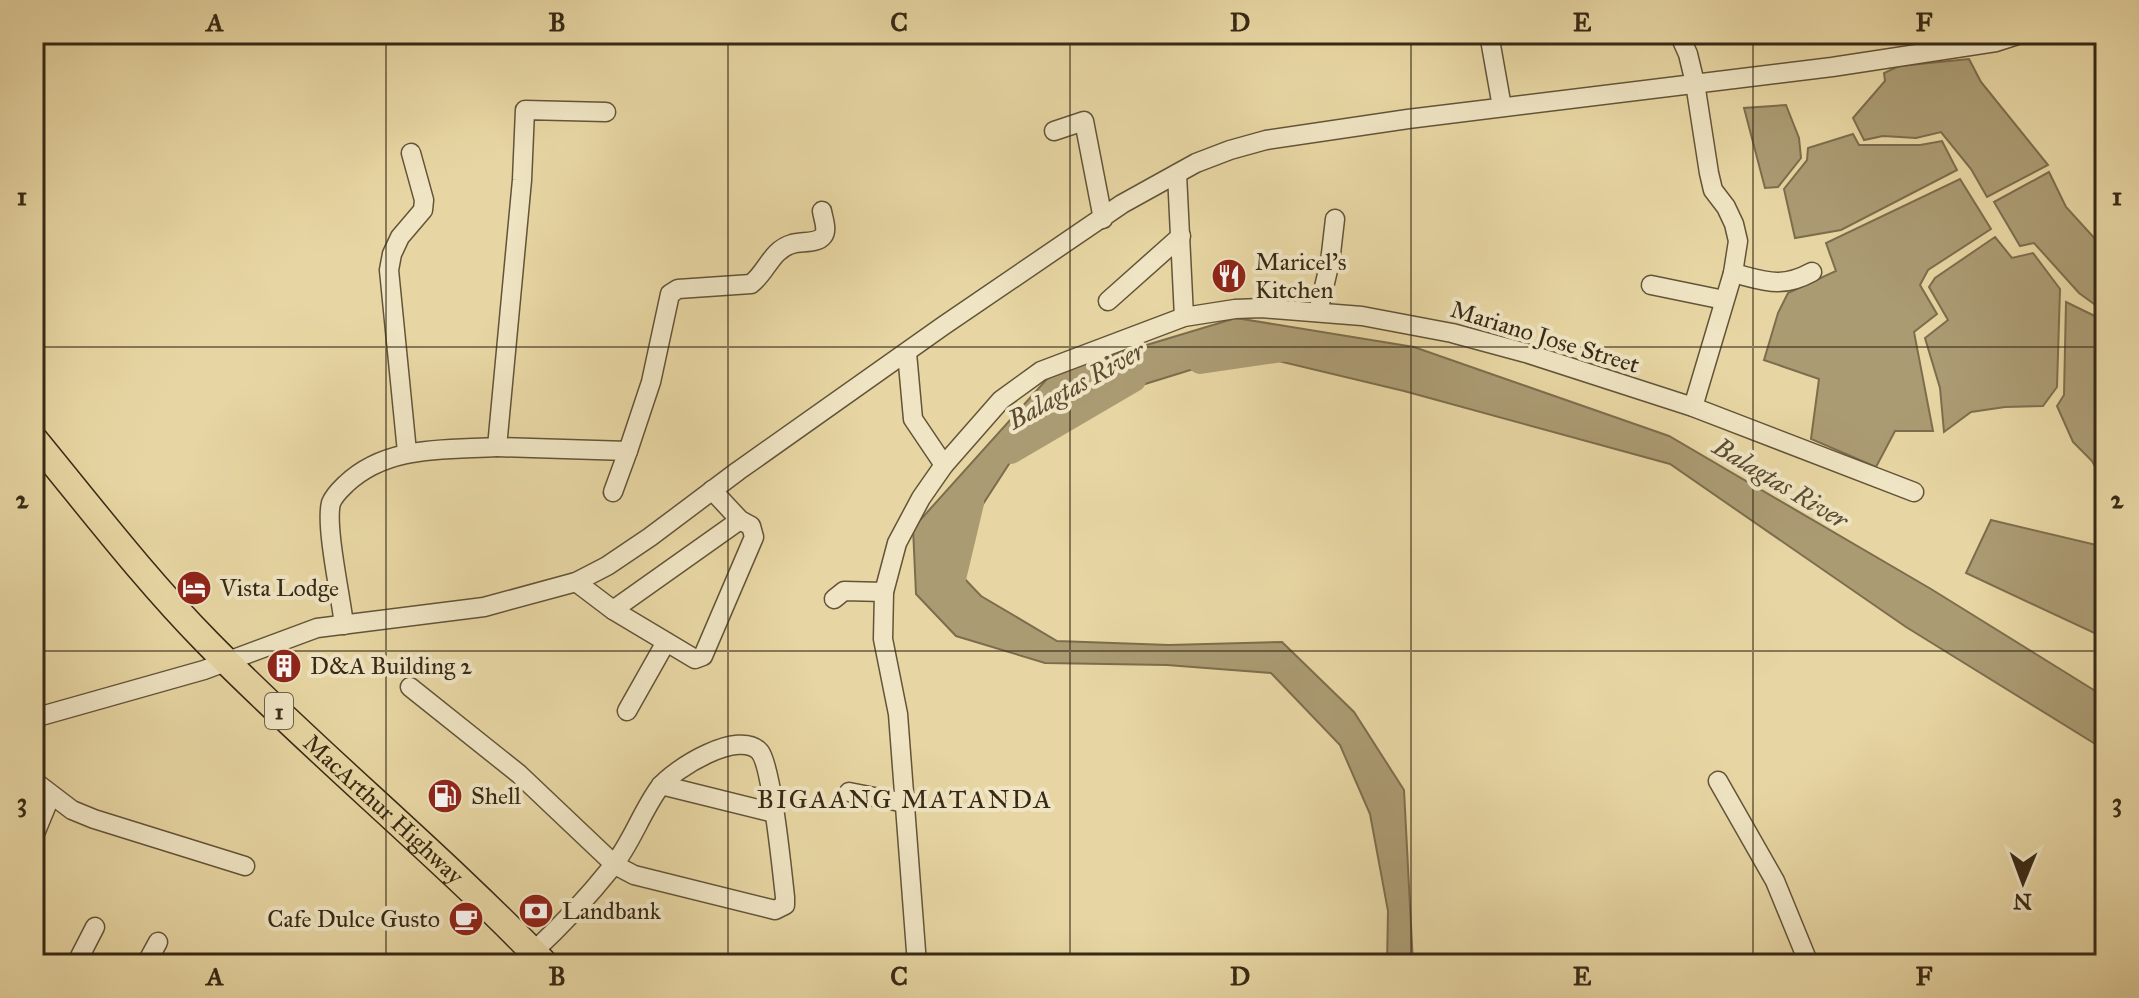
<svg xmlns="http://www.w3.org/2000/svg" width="2139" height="998" viewBox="0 0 2139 998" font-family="'IM FELL Great Primer',serif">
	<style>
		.water { fill: #ab9b73; stroke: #7d6d4d; stroke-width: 2 }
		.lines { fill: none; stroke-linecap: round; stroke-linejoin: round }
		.river { stroke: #ab9b73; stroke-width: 24 }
		.minor-casing { stroke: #635438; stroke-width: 21 }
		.highway-casing { stroke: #372915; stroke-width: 29 }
		.minor { stroke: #efe4c3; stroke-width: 18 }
		.highway { stroke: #e7d6a3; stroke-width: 26 }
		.grid { fill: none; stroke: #372915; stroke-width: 2; stroke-opacity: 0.55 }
		.labels { text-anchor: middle; stroke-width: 8; stroke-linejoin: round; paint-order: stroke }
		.shield { fill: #efe4c3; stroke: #6e6149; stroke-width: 2 }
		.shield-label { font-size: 22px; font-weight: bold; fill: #372915 }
		.poi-label { font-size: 24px; fill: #372915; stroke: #efe4c3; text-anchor: start }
		.street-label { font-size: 24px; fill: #372915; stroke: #efe4c3 }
		.water-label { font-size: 26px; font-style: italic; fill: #5a4b31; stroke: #efe4c3 }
		.neighbourhood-label { font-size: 26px; letter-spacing: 2px; fill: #372915; stroke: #efe4c3 }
		.neatline { fill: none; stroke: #372915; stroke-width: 3 }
		.grid-label { font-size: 26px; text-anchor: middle; font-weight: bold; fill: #372915 }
	</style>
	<rect width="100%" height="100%" fill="#e7d6a3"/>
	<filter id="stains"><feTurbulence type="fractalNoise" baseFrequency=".0025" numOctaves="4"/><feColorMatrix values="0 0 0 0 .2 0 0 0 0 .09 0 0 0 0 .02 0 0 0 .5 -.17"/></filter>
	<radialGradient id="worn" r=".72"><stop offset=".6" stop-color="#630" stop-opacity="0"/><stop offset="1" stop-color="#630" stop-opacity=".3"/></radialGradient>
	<g class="water">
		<polygon points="1969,59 1981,82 2048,165 1987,197 1971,169 1941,132 1916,138 1883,136 1864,140 1853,118 1885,81 1884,73 1899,66"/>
		<polygon points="1786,105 1799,138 1801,158 1778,187 1765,188 1744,108"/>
		<polygon points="1853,134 1859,145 1920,145 1942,141 1957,170 1841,230 1795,238 1784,189 1807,160 1808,148"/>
		<polygon points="2049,172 2066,207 2098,242 2105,255 2105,312 2079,293 2034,243 2020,246 1994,202"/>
		<polygon points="1960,179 1991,229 1928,270 1920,285 1937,314 1914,332 1933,431 1895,431 1876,467 1811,439 1819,379 1764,360 1778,313 1788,293 1836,271 1826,243"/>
		<polygon points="1995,237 2012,258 2033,253 2060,289 2057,387 2043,406 2005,407 1971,412 1944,432 1940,388 1925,338 1948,320 1929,287 1935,278"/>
		<polygon points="2066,302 2105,321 2105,485 2092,461 2073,442 2057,406 2064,395"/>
		<polygon points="1236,318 1414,347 1669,436 1931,589 2105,697 2105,750 1906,627 1670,464 1404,391 1245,353 1071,407 1011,461 959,541 961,575 981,596 1057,641 1169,645 1282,642 1354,712 1404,790 1413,964 1387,964 1388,911 1370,814 1340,745 1271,673 1167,665 1045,663 956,636 916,594 913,528 1046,380 1057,372"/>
		<polygon points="1991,520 2105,547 2105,638 1966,573"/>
	</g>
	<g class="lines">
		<g class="river">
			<polyline points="1200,362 1282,350"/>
			<polyline points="1011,452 1134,380"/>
			<polyline points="953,583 972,503"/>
		</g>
		<defs>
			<g id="minor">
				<polyline points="1489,34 1502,107"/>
				<polyline points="1679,34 1688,54 1695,83 1709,173 1713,190 1726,207 1734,224 1738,241 1733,273 1693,407"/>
				<polyline points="1054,131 1084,121 1103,219"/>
				<polyline points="1177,174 1184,317"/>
				<path d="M1733,273C1765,281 1781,289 1812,272"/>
				<polyline points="1651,285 1724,300"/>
				<polyline points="1108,301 1181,236"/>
				<polyline points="1318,312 1330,262 1335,219"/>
				<polyline points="907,353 913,419 944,465"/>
				<path d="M497,447L628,451L651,382L670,294L678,289L751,284C767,272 771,250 792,244C801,241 817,244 823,236C828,230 823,218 822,211"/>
				<polyline points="407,452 389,270 392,254 400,237 423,210 424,200 411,153"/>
				<polyline points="613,492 628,451"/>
				<polyline points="576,582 613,610 740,520"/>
				<polyline points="834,599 844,591 884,592"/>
				<polyline points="613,610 695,659 703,656 754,537 751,526 740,520 712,490"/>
				<path d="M344,625C341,597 325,526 331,503C334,495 341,489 346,484C387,445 445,450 497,447L522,180L525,110L606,112"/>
				<path d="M410,687L519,774L615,865L634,875L775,910L785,905V897C782,871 772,768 760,752C740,728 673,769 659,788C641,813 631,844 612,867C588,897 561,926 533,952"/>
				<polyline points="627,711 666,642"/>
				<polyline points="34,718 204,670 317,628 484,607 576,582 607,566 650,537 738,471 943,326 1122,204 1196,163 1230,150 1266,140 1408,119 1832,67 1996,42 2021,34"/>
				<polyline points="34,781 72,810 94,819 245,866"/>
				<polyline points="1718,781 1775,881 1809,964"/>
				<polyline points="661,785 774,813"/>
				<polyline points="849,792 905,803"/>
				<polyline points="34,836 51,795"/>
				<polyline points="76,964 95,927"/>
				<polyline points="146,964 158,942"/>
				<polyline points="917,964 898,714 883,639 884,592 897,543 921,498 944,465 1001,400 1041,371 1184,317 1235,309 1261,308 1362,316 1452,333 1526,353 1693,407 1914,492"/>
			</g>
			<g id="highway">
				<path id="s1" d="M34,439C90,507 145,579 207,642C316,753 437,852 545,964"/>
			</g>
		</defs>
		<use href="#minor" class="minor-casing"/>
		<use href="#highway" class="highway-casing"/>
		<use href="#minor" class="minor"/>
		<use href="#highway" class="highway"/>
	</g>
	<path class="grid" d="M386,34V964M728,34V964M1070,34V964M1411,34V964M1753,34V964M34,347H2105M34,651H2105"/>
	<defs>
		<symbol id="restaurant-disc" viewBox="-11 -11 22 22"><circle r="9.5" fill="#8f2418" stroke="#efe4c3"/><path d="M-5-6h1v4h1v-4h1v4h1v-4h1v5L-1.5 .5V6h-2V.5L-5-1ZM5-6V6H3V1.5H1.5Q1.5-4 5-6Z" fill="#fff"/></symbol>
		<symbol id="hotel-disc" viewBox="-11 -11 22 22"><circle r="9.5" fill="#8f2418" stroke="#efe4c3"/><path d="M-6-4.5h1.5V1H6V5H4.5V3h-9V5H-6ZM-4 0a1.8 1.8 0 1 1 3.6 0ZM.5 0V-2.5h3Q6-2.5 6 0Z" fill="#fff"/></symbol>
		<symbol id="building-disc" viewBox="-11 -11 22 22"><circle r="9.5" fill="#8f2418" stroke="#efe4c3"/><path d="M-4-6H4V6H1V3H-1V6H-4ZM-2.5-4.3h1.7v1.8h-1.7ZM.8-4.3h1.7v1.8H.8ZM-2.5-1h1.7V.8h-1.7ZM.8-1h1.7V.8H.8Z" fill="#fff"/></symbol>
		<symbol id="fuel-disc" viewBox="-11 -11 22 22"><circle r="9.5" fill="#8f2418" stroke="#efe4c3"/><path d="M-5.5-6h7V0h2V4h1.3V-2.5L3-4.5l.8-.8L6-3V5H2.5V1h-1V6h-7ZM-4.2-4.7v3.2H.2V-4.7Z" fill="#fff"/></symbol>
		<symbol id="bank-disc" viewBox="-11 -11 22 22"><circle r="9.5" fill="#8f2418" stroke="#efe4c3"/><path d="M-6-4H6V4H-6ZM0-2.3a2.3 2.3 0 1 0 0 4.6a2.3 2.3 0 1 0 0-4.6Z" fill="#fff"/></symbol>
		<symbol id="cafe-disc" viewBox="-11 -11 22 22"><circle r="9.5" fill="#8f2418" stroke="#efe4c3"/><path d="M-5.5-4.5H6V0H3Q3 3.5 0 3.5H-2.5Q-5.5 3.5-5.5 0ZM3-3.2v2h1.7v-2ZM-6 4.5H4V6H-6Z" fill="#fff"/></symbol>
	</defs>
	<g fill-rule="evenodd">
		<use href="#restaurant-disc" x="1209" y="256" width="40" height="40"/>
		<use href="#hotel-disc" x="174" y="568" width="40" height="40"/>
		<use href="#building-disc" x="264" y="646" width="40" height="40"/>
		<use href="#fuel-disc" x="425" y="776" width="40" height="40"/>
		<use href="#bank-disc" x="516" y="891" width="40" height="40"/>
		<use href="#cafe-disc" x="446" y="899" width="40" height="40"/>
	</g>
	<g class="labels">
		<rect class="shield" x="265" y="693" width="28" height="36" rx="6"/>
		<g class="shield-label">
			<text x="279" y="719">1</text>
		</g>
		<g class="poi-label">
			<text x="1255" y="270">Maricel's<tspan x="1255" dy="28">Kitchen</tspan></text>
			<text x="220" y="596">Vista Lodge</text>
			<text x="310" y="674">D&amp;A Building 2</text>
			<text x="471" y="804">Shell</text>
			<text x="562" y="919">Landbank</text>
			<text x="440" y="927" text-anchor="end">Cafe Dulce Gusto</text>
		</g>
		<g class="street-label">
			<text transform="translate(1545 337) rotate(17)" y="8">Mariano Jose Street</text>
			<text dy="8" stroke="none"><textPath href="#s1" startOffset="510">MacArthur Highway</textPath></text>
		</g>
		<g class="water-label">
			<text transform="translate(1076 385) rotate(-29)" y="9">Balagtas River</text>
			<text transform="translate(1781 483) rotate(31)" y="9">Balagtas River</text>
		</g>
		<g class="neighbourhood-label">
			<text x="905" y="808">BIGAANG MATANDA</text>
		</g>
	</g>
	<rect width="2139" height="998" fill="none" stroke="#e7d6a3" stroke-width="88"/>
	<g transform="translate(2023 882) rotate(181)" stroke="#efe4c3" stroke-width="6" paint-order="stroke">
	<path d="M0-6L14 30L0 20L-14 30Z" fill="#372915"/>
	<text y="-12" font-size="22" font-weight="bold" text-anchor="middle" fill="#372915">N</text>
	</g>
	<rect x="44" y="44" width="2051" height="910" class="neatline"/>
	<g class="grid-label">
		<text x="215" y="31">A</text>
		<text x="557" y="31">B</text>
		<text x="899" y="31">C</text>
		<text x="1240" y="31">D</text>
		<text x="1582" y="31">E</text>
		<text x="1924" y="31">F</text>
		<text x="22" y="205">1</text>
		<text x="2117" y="205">1</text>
		<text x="22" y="508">2</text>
		<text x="2117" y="508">2</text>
		<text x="22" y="811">3</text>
		<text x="2117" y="811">3</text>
		<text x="215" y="985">A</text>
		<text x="557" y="985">B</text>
		<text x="899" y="985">C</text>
		<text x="1240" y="985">D</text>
		<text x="1582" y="985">E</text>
		<text x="1924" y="985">F</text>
	</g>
	<rect width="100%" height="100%" filter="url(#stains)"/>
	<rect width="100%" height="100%" fill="url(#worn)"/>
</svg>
